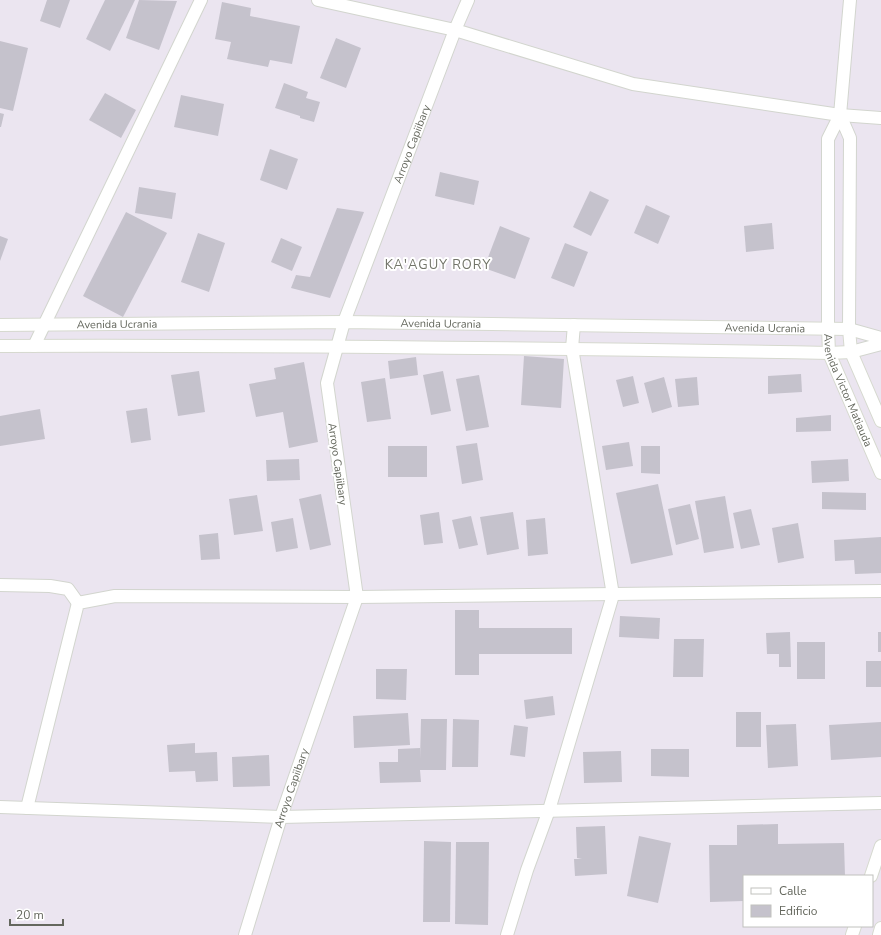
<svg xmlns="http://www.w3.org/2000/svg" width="881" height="935" viewBox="0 0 881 935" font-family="'Nunito Sans',sans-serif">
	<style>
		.building { fill: #c5c2cc }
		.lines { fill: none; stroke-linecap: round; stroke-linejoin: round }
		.street-casing { stroke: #d2d5ce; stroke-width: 14 }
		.secondary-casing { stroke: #d6d9cf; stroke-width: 14 }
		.street { stroke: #fff; stroke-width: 12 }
		.secondary { stroke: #fff; stroke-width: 12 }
		.labels { text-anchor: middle; stroke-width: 4; stroke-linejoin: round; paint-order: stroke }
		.street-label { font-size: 11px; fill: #64675d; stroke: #fff }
		.quarter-label { font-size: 13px; letter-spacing: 1px; fill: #727469; stroke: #fff }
	</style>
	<rect width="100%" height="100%" fill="#ebe5f0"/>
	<g class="building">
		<polygon points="47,0 70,0 60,28 40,21"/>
		<polygon points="105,0 135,0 110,51 86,39"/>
		<polygon points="139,0 177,1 159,50 126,38"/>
		<polygon points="222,2 251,8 250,16 300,26 292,64 270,60 268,67 227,59 231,42 215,39"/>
		<polygon points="336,38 361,48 346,88 320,78"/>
		<polygon points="0,41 28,48 13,111 0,108"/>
		<polygon points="284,83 308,92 306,98 320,102 314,122 300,118 300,116 275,108"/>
		<polygon points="105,93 136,110 121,138 89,120"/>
		<polygon points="181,95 224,104 218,136 174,127"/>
		<polygon points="0,113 4,114 1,127 0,127"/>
		<polygon points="270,149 298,159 287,190 260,180"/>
		<polygon points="440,172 479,181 474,205 435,196"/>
		<polygon points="139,187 176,193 172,219 135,213"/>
		<polygon points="590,191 609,200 591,236 573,227"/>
		<polygon points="646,205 670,216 658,244 634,233"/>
		<polygon points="337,208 364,212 330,298 291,288 296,275 310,277"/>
		<polygon points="126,212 167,233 123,317 83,296"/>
		<polygon points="772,223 774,249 746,252 744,226"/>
		<polygon points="500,226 530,238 515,279 484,268"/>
		<polygon points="198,233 225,243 209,292 181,282"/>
		<polygon points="0,236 8,239 0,261"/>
		<polygon points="281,238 302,247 292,271 271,262"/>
		<polygon points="565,243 588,252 574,287 551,278"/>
		<polygon points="524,356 564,359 561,408 521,405"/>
		<polygon points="416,357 418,375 390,379 388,361"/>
		<polygon points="304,362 318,442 289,448 283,412 256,417 249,384 276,379 274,368"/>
		<polygon points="199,371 205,412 178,416 171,375"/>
		<polygon points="443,371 451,411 431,415 423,375"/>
		<polygon points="801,374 802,392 768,394 768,376"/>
		<polygon points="479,375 489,427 466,431 456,379"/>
		<polygon points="633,376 639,403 623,407 616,380"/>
		<polygon points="664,377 672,407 652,413 644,383"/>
		<polygon points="697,377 699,405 678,407 675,379"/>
		<polygon points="385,378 391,419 367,422 361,382"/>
		<polygon points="147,408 151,440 131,443 126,411"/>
		<polygon points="40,409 45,439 0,446 0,416"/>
		<polygon points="831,415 831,431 796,432 796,418"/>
		<polygon points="629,442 633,466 606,470 602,446"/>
		<polygon points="477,443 483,480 462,484 456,446"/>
		<rect x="388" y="446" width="39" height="31"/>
		<polygon points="641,446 660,446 660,474 641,473"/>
		<polygon points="299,459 300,480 267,481 266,460"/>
		<polygon points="848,459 849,481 812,483 811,461"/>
		<polygon points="658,484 673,555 631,564 616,493"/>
		<polygon points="822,492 866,493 866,510 822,509"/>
		<polygon points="321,494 331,545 310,550 299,499"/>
		<polygon points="257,495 263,531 234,535 229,499"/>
		<polygon points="725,496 734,548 704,553 695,501"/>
		<polygon points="690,504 699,539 676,545 668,509"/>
		<polygon points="751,509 760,545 741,549 733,513"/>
		<polygon points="439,512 443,543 424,545 420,515"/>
		<polygon points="513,512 519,549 487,555 480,517"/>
		<polygon points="471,516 478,545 459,549 452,520"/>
		<polygon points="293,518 298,548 276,552 271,522"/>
		<polygon points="545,518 548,554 528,556 526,520"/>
		<polygon points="798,523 804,558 778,563 772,528"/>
		<polygon points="218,533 220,559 201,560 199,535"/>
		<polygon points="881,537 881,573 855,574 854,560 835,561 834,540"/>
		<polygon points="455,610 479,610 479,628 572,628 572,654 479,654 479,675 455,675"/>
		<polygon points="620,616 660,618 659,639 619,637"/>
		<polygon points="790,632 791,667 779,667 779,654 767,654 766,633"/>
		<rect x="878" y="632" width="3" height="20"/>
		<polygon points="674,639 704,639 703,677 673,677"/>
		<rect x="797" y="642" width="28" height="37"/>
		<rect x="866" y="661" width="15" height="26"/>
		<polygon points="376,669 407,669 406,700 376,699"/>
		<polygon points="553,696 555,715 526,719 524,700"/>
		<rect x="736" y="712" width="25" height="35"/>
		<polygon points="408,713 410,745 354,748 353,716"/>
		<polygon points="421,719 447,719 446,770 420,770 421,782 380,783 379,762 398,762 398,749 420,748 420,759"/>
		<polygon points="453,719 479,720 478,767 452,767"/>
		<polygon points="881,722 881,757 831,760 829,725"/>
		<polygon points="796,724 798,766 768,768 766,725"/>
		<polygon points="514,725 528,727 525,757 510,755"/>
		<polygon points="195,743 195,753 217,752 218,781 196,782 195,771 169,772 167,745"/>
		<polygon points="651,749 689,749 689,777 651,776"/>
		<polygon points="621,751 622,782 584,783 583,752"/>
		<polygon points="269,755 270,786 233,787 232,757"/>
		<polygon points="778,824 778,844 844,843 845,876 744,876 744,901 710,902 709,845 737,845 737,825"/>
		<polygon points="605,826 607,874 575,876 574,859 582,859 577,858 576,827"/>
		<polygon points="639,836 671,843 658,903 627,896"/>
		<polygon points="424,841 451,842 450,922 423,922"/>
		<polygon points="456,842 489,842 488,925 455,924"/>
	</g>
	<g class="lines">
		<defs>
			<g id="street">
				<polyline points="318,0 455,30 633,84 840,115 881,118"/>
				<polyline points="840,115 850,0"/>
				<polyline points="828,328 828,139 840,115 850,138 849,329 881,338"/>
				<polyline points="34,346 201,0"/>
				<polyline points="851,352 881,344"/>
				<polyline points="0,585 50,586 68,589 78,603"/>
				<polyline points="0,807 281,817 881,803"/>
				<polyline points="27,808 78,603 115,596 357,597 881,591"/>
				<path id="s1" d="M245,935L281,817L357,597L327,383L344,322L455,30L468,0"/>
				<polyline points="507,935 527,870 549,810 613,595 572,348 574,325"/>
			</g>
			<g id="secondary">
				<path id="s2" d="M0,325L344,322L849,329L851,352L881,421"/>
				<path id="s3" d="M828,328L829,353L881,473"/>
				<path d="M0,346C276,345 553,348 829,353L851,352"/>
				<polyline points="871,876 881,846"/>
				<polyline points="852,935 855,926"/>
				<polyline points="879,935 881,928"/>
			</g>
		</defs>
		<use href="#street" class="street-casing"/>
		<use href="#secondary" class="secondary-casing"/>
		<use href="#street" class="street"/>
		<use href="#secondary" class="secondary"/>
	</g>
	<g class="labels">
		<g class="street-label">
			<text dy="4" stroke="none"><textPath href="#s1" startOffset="826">Arroyo Capiibary</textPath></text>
			<text dy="4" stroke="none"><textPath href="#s2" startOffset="117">Avenida Ucrania</textPath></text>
			<text dy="4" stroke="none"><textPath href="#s2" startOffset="441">Avenida Ucrania</textPath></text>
			<text dy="4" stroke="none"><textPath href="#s2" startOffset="765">Avenida Ucrania</textPath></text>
			<text dy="4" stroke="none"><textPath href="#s3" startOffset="66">Avenida Victor Matiauda</textPath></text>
			<text transform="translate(338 464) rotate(82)" y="4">Arroyo Capiibary</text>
			<text dy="4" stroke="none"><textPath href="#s1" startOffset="154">Arroyo Capiibary</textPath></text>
		</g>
		<g class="quarter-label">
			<text x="438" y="269">KA'AGUY RORY</text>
		</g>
	</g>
	<rect x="743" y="875" width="130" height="52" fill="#ffffff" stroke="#c1c2be"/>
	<rect x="751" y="888" width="20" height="6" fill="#ffffff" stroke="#c1c2be"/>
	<text x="779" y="895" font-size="12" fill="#64675d">Calle</text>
	<rect x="751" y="905" width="20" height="12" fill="#c5c2cc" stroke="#c1c2be"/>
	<text x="779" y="915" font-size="12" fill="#64675d">Edificio</text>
	<path d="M10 919v6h53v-6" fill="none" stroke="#64675d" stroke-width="2"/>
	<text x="16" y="919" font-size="12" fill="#64675d" stroke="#ffffff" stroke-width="3" paint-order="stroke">20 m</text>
</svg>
